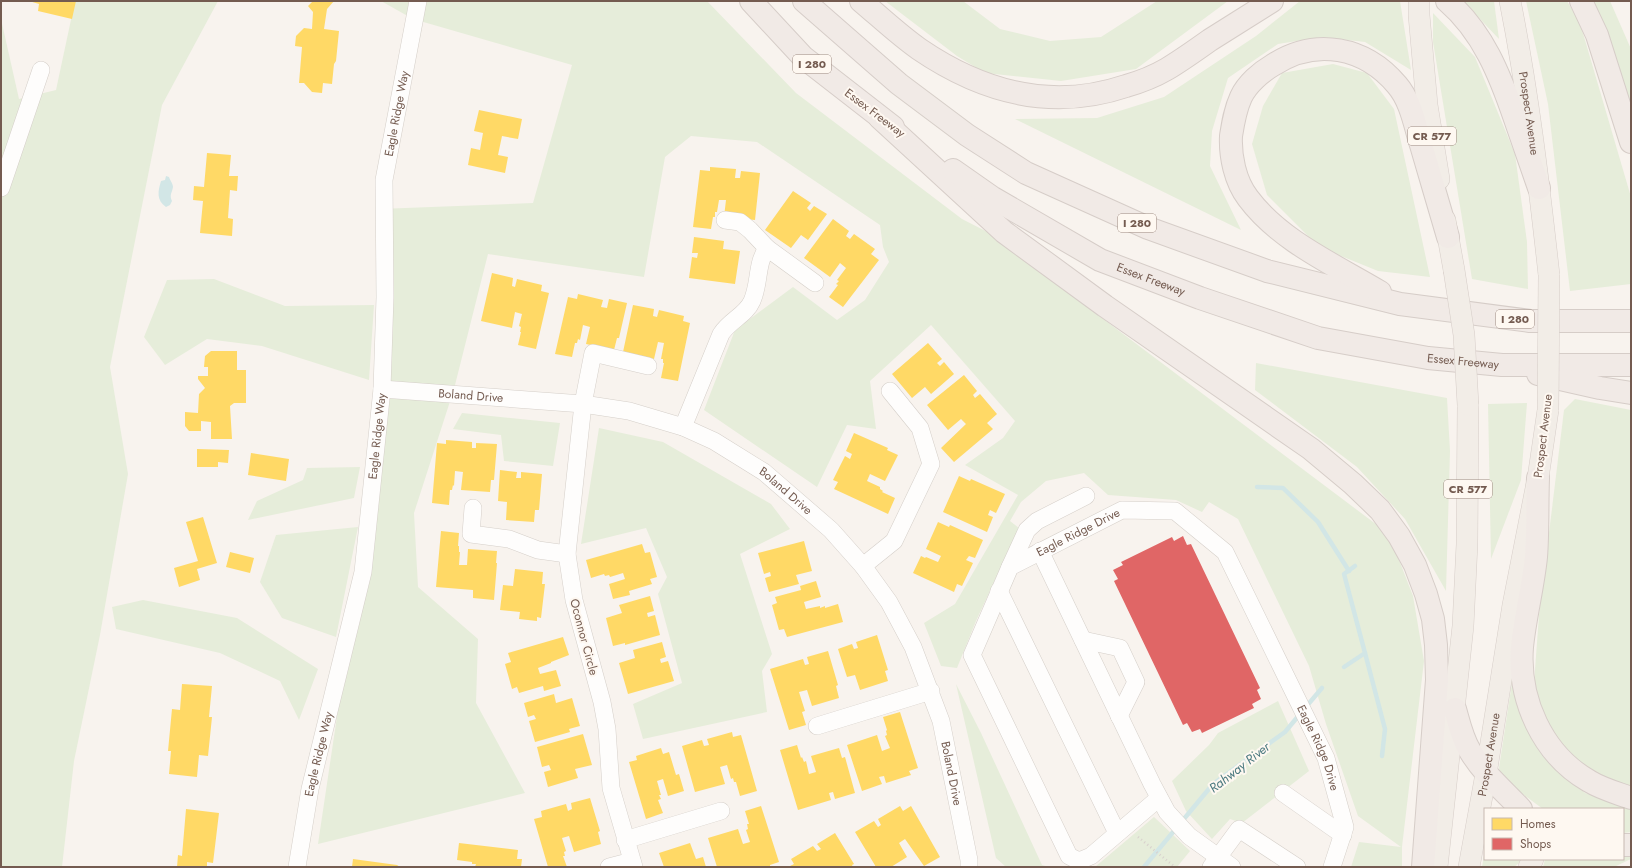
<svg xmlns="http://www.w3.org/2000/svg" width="1632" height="868" viewBox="0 0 1632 868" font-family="Jost,sans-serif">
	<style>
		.green { fill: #e6edda }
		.water { fill: #d2e6e6 }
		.homes { fill: #ffd966 }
		.shops { fill: #e06666 }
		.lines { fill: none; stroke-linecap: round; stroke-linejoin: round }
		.stream { stroke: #d2e6e6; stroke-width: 4.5 }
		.minor-casing { stroke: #d5cfc9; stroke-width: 18 }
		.major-casing { stroke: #d6cdc8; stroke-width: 22 }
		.highway-casing { stroke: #d6cdc8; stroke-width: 24 }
		.path { stroke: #d8d1cd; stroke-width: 2.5; stroke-dasharray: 1 3; stroke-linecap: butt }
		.minor { stroke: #fefdfc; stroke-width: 17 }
		.major { stroke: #f2ede7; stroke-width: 21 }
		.highway { stroke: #f1eae6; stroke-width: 22 }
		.major-bridge-casing { stroke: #d6cdc8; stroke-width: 22; stroke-linecap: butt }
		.major-bridge { stroke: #f2ede7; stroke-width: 21 }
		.labels { text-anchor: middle; stroke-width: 4; stroke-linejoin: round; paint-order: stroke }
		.shield { fill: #fef8f1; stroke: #9d8a80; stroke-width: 1 }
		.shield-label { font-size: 11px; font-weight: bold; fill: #745b50 }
		.street-label { font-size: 12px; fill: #745b50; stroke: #fef8f1 }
		.water-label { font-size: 13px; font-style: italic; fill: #48777e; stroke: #fef8f1 }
	</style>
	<rect width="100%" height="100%" fill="#f8f3ee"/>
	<g class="green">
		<polygon points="75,1 218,1 162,105 110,367 128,474 100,635 74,761 62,867 1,867 1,19 19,99 56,90"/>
		<polygon points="381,1 707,1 796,93 962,219 1009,243 1009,248 1389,534 1413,596 1424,661 1402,847 1402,867 1351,867 1359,842 1401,847 1358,816 1326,724 1309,666 1238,519 1209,502 1202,512 1176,500 1108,495 1084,473 1046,481 1021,502 1010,521 1019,528 976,621 957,668 941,666 924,623 955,604 1018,495 965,465 1003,438 1015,421 931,325 870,381 876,429 847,425 817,487 704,410 735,330 793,287 837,320 865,300 889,262 883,247 880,225 757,142 691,136 665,157 644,277 488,254 454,389 414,513 418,587 478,639 476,703 525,793 318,844 360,562 377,386 379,209 533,203 572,65 413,19"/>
		<polygon points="885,1 963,1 1000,29 1050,41 1101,37 1157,1 1228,1 1136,69 1061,81 985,73 957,56"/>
		<polygon points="1300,1 1400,1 1411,70 1365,42 1322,37 1278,44 1228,78 1212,131 1210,166 1241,230 1015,119 1097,118 1164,97 1256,36"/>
		<polygon points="1463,1 1494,1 1499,39"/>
		<polygon points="1526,1 1567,1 1580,23 1631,197 1631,284 1570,291 1548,104"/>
		<polygon points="1591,1 1610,1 1631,49 1631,114"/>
		<polygon points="1433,13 1475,57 1515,154 1527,242 1528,289 1472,279 1433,42"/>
		<polygon points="1333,64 1367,73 1394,109 1430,277 1378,271 1319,247 1267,195 1252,144 1263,106 1282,73"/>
		<polygon points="214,279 285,306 374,305 369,380 262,346 207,339 165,365 144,337 167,280"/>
		<polygon points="1256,363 1447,398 1450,451 1446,591 1405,519 1357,467 1255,390"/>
		<polygon points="1575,399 1631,410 1631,789 1625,789 1566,757 1533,697 1539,615 1564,410"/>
		<polygon points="1527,403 1521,480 1491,559 1488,404"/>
		<polygon points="462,413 560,423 553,466 504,461 501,435 453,429"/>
		<polygon points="599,428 663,442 771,504 790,529 740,554 772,654 762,671 767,712 643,739 633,704 682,683 658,594 667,577 646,528 581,544"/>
		<polygon points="360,467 354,498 248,520 257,501 303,480 307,468"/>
		<polygon points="358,527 336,637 282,618 260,582 276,535"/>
		<polygon points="143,600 237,618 318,669 299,720 280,681 220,653 116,629 112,607"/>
		<polygon points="1513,676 1535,742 1585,793 1631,806 1631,832 1623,833 1623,809 1543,809 1501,778 1499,768"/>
		<polygon points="956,684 981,733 1042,865 1049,867 1006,867 996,858"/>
		<polygon points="1278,701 1309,771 1242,823 1230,819 1212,839 1186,811 1172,781 1209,745 1218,733"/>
		<polygon points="1154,817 1190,851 1177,867 1095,867"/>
		<polygon points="1485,850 1485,859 1523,859 1523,860 1514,867 1482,867"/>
		<polygon points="1623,853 1631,853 1631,859 1614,867 1543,867 1545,859 1623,859"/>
	</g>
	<path class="water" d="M166,176L169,177C170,180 173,184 173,187C172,193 169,195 172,201L170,205L166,207C156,200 158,191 161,181L165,180Z"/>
	<g class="homes">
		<polygon points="29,1 76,1 72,19 38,11 39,4"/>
		<polygon points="313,1 334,1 327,9 324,29 339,31 336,61 334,64 332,84 323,83 322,93 312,92 304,83 299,83 302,47 295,46 296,36 304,28 312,29 313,12 308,6"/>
		<polygon points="479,110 522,119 518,139 502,136 498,155 508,157 505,173 468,165 471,148 480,150 483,133 474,131"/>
		<polygon points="207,153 231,155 229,176 238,176 237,191 230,190 228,218 233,219 232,236 200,233 203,201 193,200 194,186 204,187"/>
		<polygon points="710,167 736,169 735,178 740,178 741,171 760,173 755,220 724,217 726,200 719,200 717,212 715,212 715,217 713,217 711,229 693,227 700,170 710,171"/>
		<polygon points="793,191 811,203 807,208 810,211 814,206 827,214 808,240 801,235 791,248 765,230"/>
		<polygon points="833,219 849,231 846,236 850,239 854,234 875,249 871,254 879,260 843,307 829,297 838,285 836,284 839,281 837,280 846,268 840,263 830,277 804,258"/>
		<polygon points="694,237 724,241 723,249 740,251 735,284 689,278 692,257 697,258 698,253 692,253"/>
		<polygon points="492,273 513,278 512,286 515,287 517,279 542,285 541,291 549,293 536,349 518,345 521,332 520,332 521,327 519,326 522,314 515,312 512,328 481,321"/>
		<polygon points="578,294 603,300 601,307 607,308 609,299 627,303 619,338 617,338 614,350 586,344 590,327 583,325 580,340 578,339 577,343 575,343 572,357 555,354 568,297 577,299"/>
		<polygon points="633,305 654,309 653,316 657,317 659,310 684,316 683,321 690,323 678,381 661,378 664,363 663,363 663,359 661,359 664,343 658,342 654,359 623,352"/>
		<polygon points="928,343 942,359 937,363 940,366 944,362 954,374 931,394 925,387 912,398 892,374"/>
		<polygon points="211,351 237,351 237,370 246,370 246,403 234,403 230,406 232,439 211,439 211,422 201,421 201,431 189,431 185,426 185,412 198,413 199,394 205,388 198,379 198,376 208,376 208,367 204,367 205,356"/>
		<polygon points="964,375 977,391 973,395 975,398 980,394 997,414 987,423 993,429 954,462 941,448 966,424 961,419 948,430 927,405"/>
		<polygon points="854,433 888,448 887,450 898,455 885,481 870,474 867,481 880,487 880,489 883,491 882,492 895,498 888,514 834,489 838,482 833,480 845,456 850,459 852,454 846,451"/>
		<polygon points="446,440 472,442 472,448 476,448 476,443 497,444 494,480 491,480 490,492 461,490 463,472 455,471 454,486 453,485 452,490 450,490 449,505 432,503 437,443 446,444"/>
		<polygon points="197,449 229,450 228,463 218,462 218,467 197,467"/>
		<polygon points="251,453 289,459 286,481 248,475"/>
		<polygon points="500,470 517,472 516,478 521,478 521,472 542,474 539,510 535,510 534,522 506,520 507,502 498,501"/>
		<polygon points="959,476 970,481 971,479 1005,494 996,513 990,510 988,515 993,517 987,532 943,512"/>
		<polygon points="203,517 217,563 197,569 200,580 179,587 174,568 198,561 186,522"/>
		<polygon points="938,522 949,527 950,525 983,540 975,558 969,556 966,560 973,563 962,586 957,584 954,592 913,573 921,556 925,558 926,557 938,562 941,556 926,549"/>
		<polygon points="441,531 459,533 458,546 459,546 459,552 460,552 459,565 467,565 468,549 497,551 496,563 497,563 494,600 473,598 473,590 436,587"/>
		<polygon points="804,541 812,571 796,575 799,584 769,592 765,578 771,576 770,572 764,574 758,553"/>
		<polygon points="642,544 645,553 650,552 657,577 650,579 652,584 629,591 630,595 613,599 609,584 625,579 623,573 610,577 609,575 605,576 604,574 591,578 586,560"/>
		<polygon points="230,552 254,558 250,573 226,567"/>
		<polygon points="515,569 543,572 542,584 545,584 541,618 537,617 537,621 519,619 520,612 500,610 503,585 513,586"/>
		<polygon points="816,581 821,597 804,602 806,609 820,606 820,608 825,606 825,608 838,604 843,622 787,637 784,629 779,630 772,605 777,603 775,597 801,590 800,586"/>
		<polygon points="650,596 654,611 647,613 648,617 655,615 660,635 625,645 625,643 613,646 606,618 622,613 619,605"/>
		<polygon points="877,635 888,670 885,671 888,681 860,690 855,675 847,677 838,649 852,644 854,649 858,648 856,642"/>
		<polygon points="563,637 569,655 551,662 551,663 538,668 540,674 556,670 561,686 544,691 543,686 519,693 517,687 512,689 505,664 511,662 508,653"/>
		<polygon points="662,642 666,657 660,659 661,663 668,661 674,681 628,694 619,663 635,658 633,650"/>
		<polygon points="828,651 838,685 836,686 839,698 812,706 807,690 799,692 805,711 802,712 806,725 789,730 770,669 803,659 805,665 809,664 807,657"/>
		<polygon points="182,684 212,686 209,717 212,717 208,756 199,755 197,777 169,774 171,751 168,751 172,709 180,710"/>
		<polygon points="554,694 556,703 572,698 580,726 569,729 570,732 535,742 529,721 536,719 534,715 528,717 524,703"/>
		<polygon points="900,712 918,768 909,771 911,775 886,783 884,776 879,777 882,784 862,791 847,745 877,735 882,751 890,748 885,736 887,735 886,731 887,730 883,717"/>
		<polygon points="732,732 733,737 741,735 757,791 740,796 736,782 734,782 733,778 731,779 727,765 720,767 725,784 695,792 682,746 702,740 704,746 709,745 707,739"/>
		<polygon points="583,734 592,765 575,769 578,778 548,787 544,772 551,770 549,765 542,767 537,747"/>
		<polygon points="797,745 801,758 802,757 804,762 806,761 809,774 816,772 811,756 839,748 842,758 845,757 855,793 835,799 833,792 829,793 831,800 798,810 780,750"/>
		<polygon points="661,748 663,754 669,752 676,775 679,774 684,791 668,796 663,779 657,781 661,795 659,795 661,799 658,800 663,813 646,819 629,762 637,760 636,756"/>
		<polygon points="590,798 600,831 598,832 601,844 574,852 569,836 562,838 566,851 564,852 565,856 563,856 567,867 548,867 534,819 542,817 541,811 566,804 568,811 572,809 571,803"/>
		<polygon points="761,806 779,862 770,865 770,867 717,867 708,838 738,829 743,844 750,842 746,830 748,829 747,824 749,824 745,811"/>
		<polygon points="900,806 903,811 911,806 940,857 924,866 905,839 899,843 907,857 891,867 876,867 855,832 874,821 878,827 881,825 878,819"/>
		<polygon points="186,809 219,813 213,863 207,862 207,867 177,867 178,855 182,856"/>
		<polygon points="835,833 854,864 852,865 853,867 788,867 794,864 791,859 813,846 817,851 821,849 817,844"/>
		<polygon points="459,843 518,850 517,859 522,859 521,867 475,867 476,864 472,864 472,862 457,860"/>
		<polygon points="690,843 696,859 703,857 706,867 664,867 659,853"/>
		<polygon points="353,859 397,865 400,867 352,867"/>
	</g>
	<polygon class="shops" points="1183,536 1187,545 1191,544 1260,688 1257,690 1261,699 1252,704 1254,708 1202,733 1200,729 1192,732 1187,723 1183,725 1114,581 1118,579 1113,570 1123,565 1121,562 1172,537 1174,541"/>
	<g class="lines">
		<g class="stream">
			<polyline points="1257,487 1283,488 1318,522 1349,571"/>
			<polyline points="1365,653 1385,729 1382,756"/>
			<polyline points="1344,667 1365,653 1344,574 1355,566"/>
			<polyline points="1305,708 1322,688"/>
			<polyline points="1144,867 1213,784 1285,732 1300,714"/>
		</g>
		<defs>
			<g id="minor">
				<polyline points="1,188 41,70"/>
				<polyline points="725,220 740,222 750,230 767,248"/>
				<path id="s1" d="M382,389L583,404L629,411L683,427L714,441L764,472L831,530L863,566L889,602L913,647L941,721L969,860V867"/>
				<path d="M683,427L721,334C730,320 746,315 752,301C760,283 756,264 767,248L815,283"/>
				<polyline points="473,508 471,534 509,539 538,550 567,554"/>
				<polyline points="1040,551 1152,784 1167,812 1189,836 1232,867"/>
				<polyline points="863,566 894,541 931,464 920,428 890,391"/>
				<polyline points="1010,567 1027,530 1037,521 1086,496"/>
				<polyline points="999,591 1117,833"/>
				<polyline points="1083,640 1120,648 1136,682 1119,716"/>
				<polyline points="817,726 931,691"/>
				<polyline points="1283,793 1343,835"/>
				<path id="s2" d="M1159,798L1091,856L1079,861L1069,856L972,655L1010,567L1122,510L1175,511L1225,552L1326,758L1345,827L1332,867"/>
				<polyline points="625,840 721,811"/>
				<path id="s3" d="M297,867L310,789L363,572L382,389L385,297L384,180L418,1"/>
				<polyline points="609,867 632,861"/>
				<polyline points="634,867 611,788 607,729 602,702 574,600 567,554 583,404 593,353 648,366"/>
				<polyline points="1211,867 1239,829 1297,867"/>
			</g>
			<g id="major">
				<polyline points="1419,1 1419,15 1427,105 1439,179"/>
				<path id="s4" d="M1510,1C1528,91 1539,184 1549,275"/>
				<polyline points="1445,220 1454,270"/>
				<polyline points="1437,867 1463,626 1467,544 1468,405"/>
				<path id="s5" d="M1469,867L1486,774L1513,605L1538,478L1548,410"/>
				<polyline points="1529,867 1533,859"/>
			</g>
			<g id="highway">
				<polyline points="751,1 803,57 893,127"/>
				<polyline points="804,1 899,84 967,135 1026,173 1148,228 1267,271 1400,304 1530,321 1631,321"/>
				<path d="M861,1C880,17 899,35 919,49C982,92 1052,111 1126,86C1140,82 1155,76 1167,69C1182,60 1196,50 1210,40C1231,27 1251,14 1272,1"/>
				<path d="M1447,1C1483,32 1500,75 1515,119C1523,142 1531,165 1539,188"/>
				<polyline points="1581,1 1597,35 1631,142"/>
				<polyline points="880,118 1004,232 1105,306 1311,449 1353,484 1380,510 1399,536 1415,565 1426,594 1433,619 1436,645 1437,680 1423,867"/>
				<path id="s6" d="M953,170L993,198L1100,260L1200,298L1318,338L1428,358L1502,365H1631"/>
				<path d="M1380,292C1335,265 1280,241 1248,198C1235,181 1230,156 1231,136C1233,123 1235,110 1241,97C1247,84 1261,72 1273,65C1316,37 1365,47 1397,85C1411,101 1415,126 1421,145C1430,176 1439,206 1448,237"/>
				<polyline points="1538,374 1600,388 1631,393"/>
				<path d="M1538,478C1537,504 1538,531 1536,557C1533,587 1525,617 1522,647C1518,699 1542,754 1589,781C1602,789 1617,793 1631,798"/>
				<path d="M1455,709C1459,723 1462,738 1470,751C1483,773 1503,790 1521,809"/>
				<polyline points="1623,845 1631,845"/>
			</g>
		</defs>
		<use href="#minor" class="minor-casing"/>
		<use href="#major" class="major-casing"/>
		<use href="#highway" class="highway-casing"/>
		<polyline class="path" points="1138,837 1175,867"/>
		<use href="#minor" class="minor"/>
		<use href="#major" class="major"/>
		<use href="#highway" class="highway"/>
		<defs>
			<g id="major-bridge">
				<polyline points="1454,270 1464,335 1468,405"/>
				<polyline points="1548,410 1549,275"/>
			</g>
		</defs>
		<use href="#major-bridge" class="major-bridge-casing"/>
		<use href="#major-bridge" class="major-bridge"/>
	</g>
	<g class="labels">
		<g class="shield">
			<rect x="793" y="55" width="38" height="18" rx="3"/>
			<rect x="1408" y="127" width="48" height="18" rx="3"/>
			<rect x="1118" y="214" width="38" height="18" rx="3"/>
			<rect x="1496" y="310" width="38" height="18" rx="3"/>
			<rect x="1444" y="480" width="48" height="18" rx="3"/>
		</g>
		<g class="shield-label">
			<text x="812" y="68">I 280</text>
			<text x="1432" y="140">CR 577</text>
			<text x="1137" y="227">I 280</text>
			<text x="1515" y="323">I 280</text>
			<text x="1468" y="493">CR 577</text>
		</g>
		<g class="street-label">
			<text transform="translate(875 113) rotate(37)" y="4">Essex Freeway</text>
			<text dy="4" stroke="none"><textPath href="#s4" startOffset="114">Prospect Avenue</textPath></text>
			<text dy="4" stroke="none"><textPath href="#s3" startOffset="763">Eagle Ridge Way</textPath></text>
			<text dy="4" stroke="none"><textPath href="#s6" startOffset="227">Essex Freeway</textPath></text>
			<text dy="4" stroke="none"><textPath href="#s6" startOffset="551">Essex Freeway</textPath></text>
			<text dy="4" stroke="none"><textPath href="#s1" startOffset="89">Boland Drive</textPath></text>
			<text dy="4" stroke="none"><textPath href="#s3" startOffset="439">Eagle Ridge Way</textPath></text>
			<text transform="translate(1543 436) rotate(-83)" y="4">Prospect Avenue</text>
			<text dy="4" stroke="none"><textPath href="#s1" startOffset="426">Boland Drive</textPath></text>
			<text dy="4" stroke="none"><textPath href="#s2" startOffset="509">Eagle Ridge Drive</textPath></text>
			<text transform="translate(584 637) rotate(75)" y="4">Oconnor Circle</text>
			<text dy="4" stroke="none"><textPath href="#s2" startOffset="893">Eagle Ridge Drive</textPath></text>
			<text dy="4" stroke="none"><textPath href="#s3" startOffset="115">Eagle Ridge Way</textPath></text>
			<text dy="4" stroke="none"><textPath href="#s5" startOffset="114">Prospect Avenue</textPath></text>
			<text dy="4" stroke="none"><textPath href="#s1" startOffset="762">Boland Drive</textPath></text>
		</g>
		<g class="water-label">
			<text transform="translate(1239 767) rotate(-38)" y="5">Rahway River</text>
		</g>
	</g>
	<rect width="1632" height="868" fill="none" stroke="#745b50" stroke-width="4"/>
	<rect x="1484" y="808" width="140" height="52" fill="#fef8f1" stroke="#c7b9b1"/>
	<rect x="1492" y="818" width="20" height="12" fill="#ffd966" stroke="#c7b9b1"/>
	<text x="1520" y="828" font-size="12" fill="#745b50">Homes</text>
	<rect x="1492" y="838" width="20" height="12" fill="#e06666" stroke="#c7b9b1"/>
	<text x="1520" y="848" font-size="12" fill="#745b50">Shops</text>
</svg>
